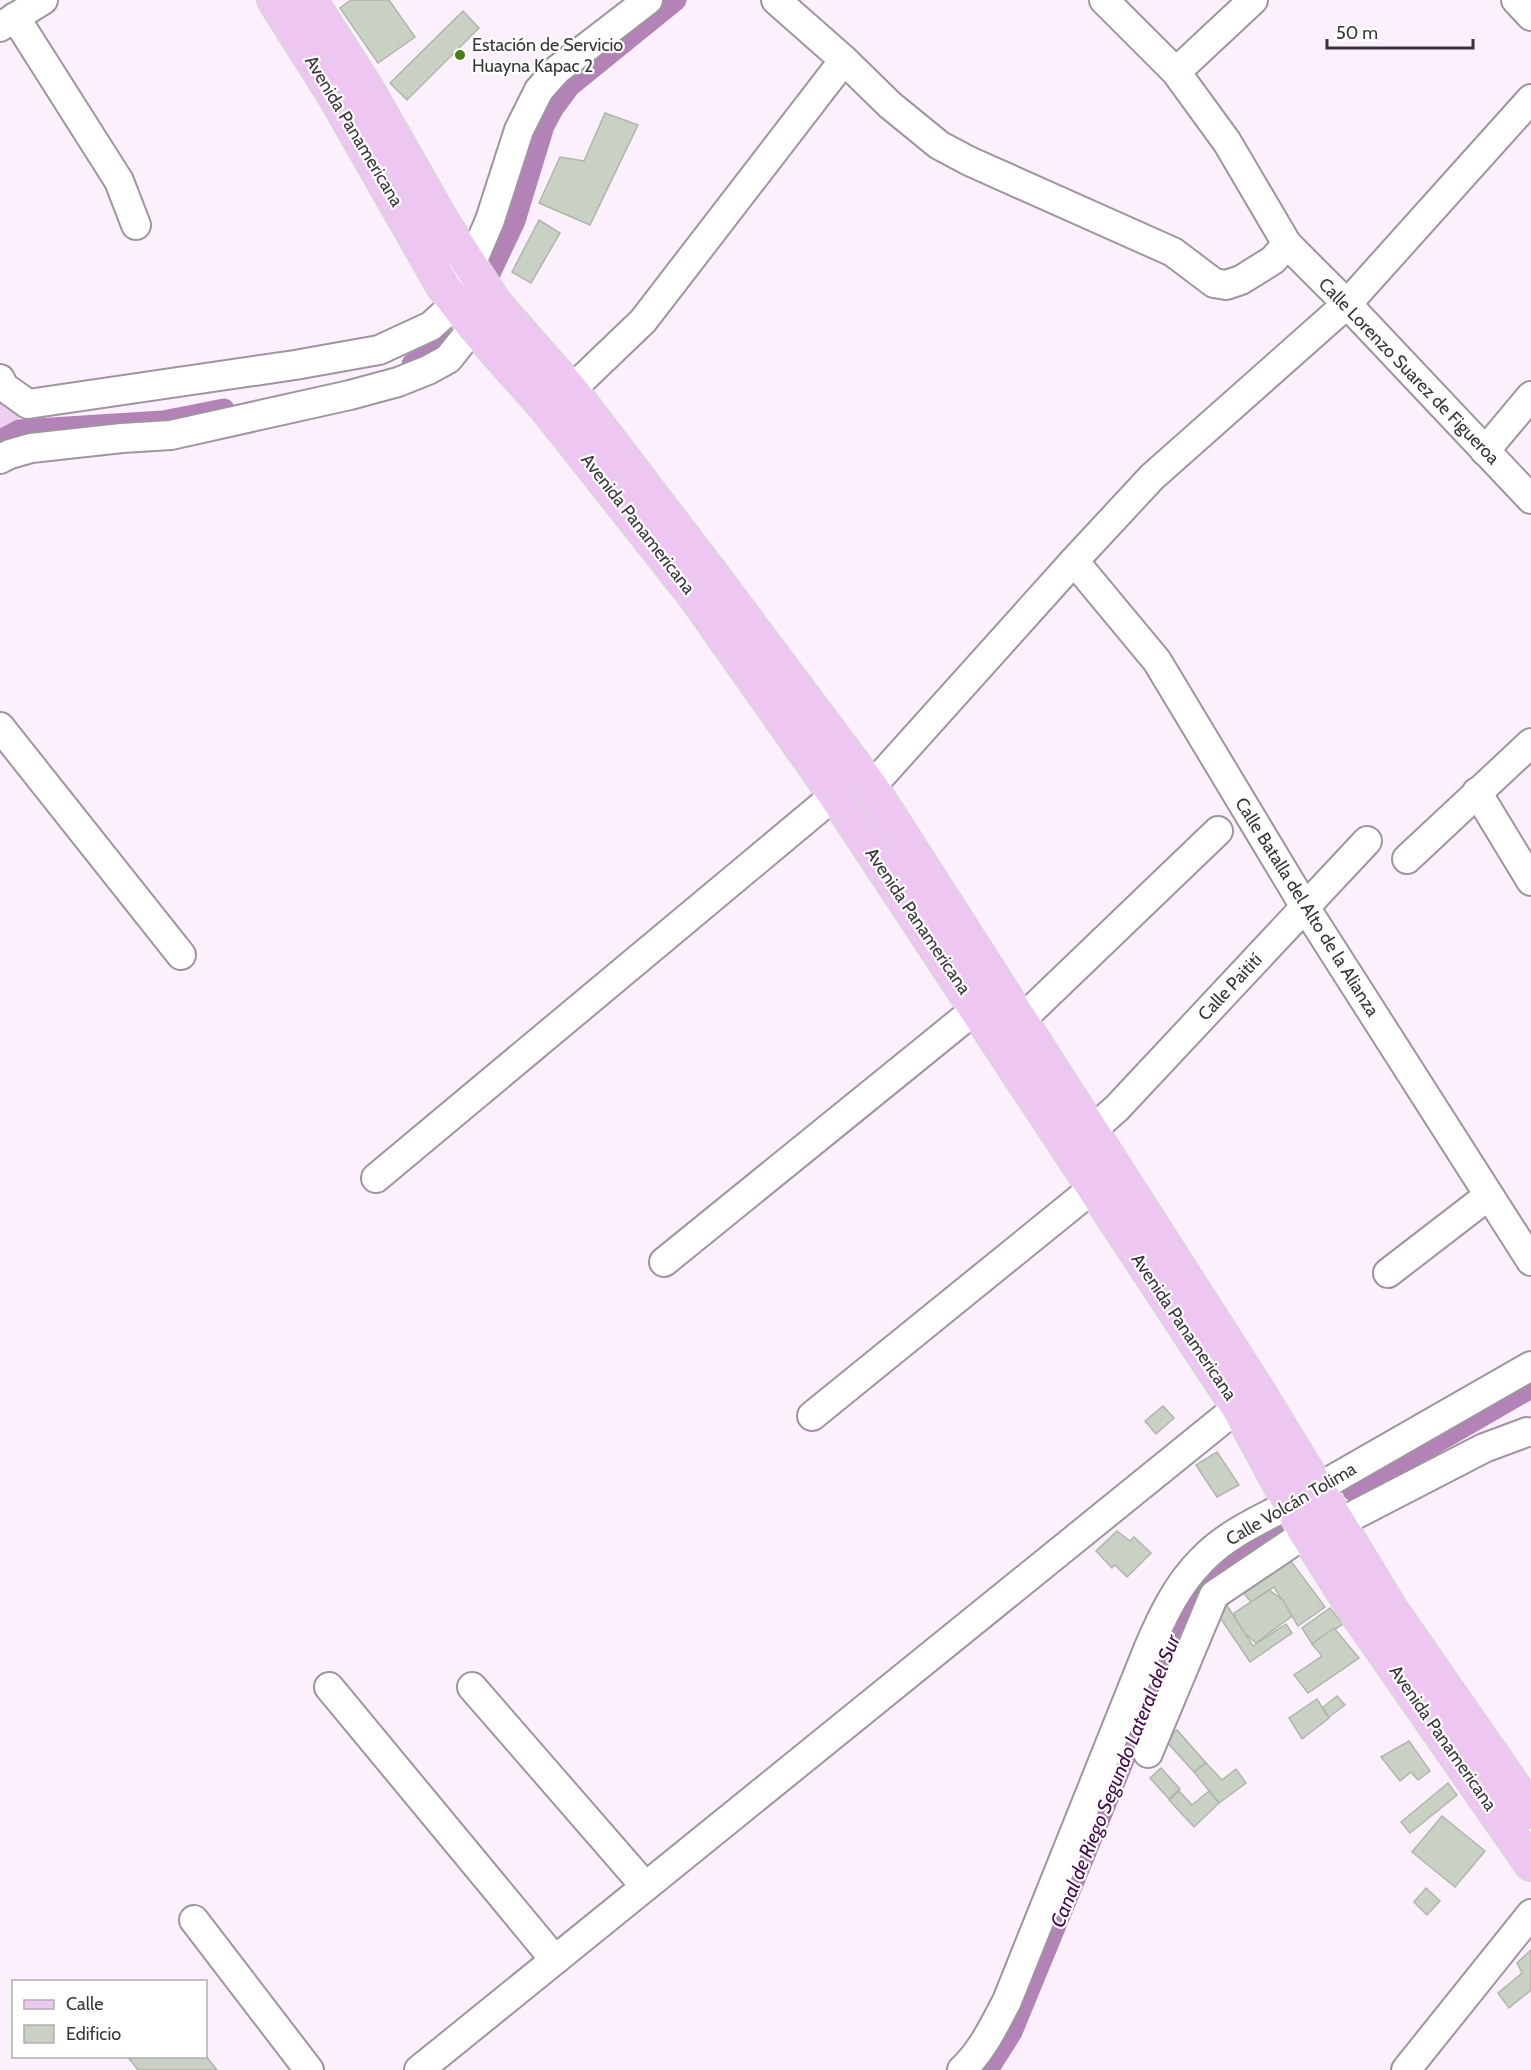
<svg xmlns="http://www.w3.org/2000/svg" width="1531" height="2070" viewBox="0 0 1531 2070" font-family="Cabin,sans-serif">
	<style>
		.green { fill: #f0d0f2 }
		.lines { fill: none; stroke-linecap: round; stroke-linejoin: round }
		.canal { stroke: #b382b7; stroke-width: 21 }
		.building { fill: #c9d1c5; stroke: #afb7ab; stroke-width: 1.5 }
		.minor-casing { stroke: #9f95a0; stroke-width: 32 }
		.major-casing { stroke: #d7d7d7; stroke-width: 36 }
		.minor { stroke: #fff; stroke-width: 28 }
		.major { stroke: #eec6f2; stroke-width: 33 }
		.poi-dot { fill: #487f16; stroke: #fff; stroke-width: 2 }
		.labels { text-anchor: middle; stroke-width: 4.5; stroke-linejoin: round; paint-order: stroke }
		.poi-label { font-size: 18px; fill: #393539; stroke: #fff; text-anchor: start }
		.street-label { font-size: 18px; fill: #393539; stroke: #fff }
		.water-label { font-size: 20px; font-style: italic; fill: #46084c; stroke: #fff }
	</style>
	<rect width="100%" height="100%" fill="#fbf0fc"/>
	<polygon class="green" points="0,401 25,415 0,428"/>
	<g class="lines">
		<g class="canal">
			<polyline points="487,280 515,221 544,126 553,109 570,86 676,0"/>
			<polyline points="412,364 430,355 445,340"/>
			<polyline points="0,440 19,430 163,421 224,409"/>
			<polyline points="1353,1491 1531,1388"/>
			<path d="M988,2070L1012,2032L1185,1612C1214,1563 1236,1552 1284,1527"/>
		</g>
	</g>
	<g class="building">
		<polygon points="351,0 389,0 415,37 378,63 340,8"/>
		<polygon points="463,11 479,28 407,100 390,83"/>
		<polygon points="605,113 638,125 590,225 539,203 560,157 584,161"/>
		<polygon points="539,220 560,233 531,283 512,272"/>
		<polygon points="1163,1406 1174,1418 1156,1434 1145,1421"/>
		<polygon points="1217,1452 1239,1485 1217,1497 1196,1465"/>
		<polygon points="1117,1531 1130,1541 1134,1537 1151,1553 1127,1577 1115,1565 1112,1568 1096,1551"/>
		<polygon points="1290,1560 1325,1607 1298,1626 1274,1587 1251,1602 1242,1591"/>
		<polygon points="1269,1590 1283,1600 1292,1616 1256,1643 1239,1628 1234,1613"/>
		<polygon points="1226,1604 1253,1646 1286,1624 1292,1633 1250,1662 1215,1610"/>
		<polygon points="1330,1608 1343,1624 1312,1644 1302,1628"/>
		<polygon points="1334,1628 1359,1658 1308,1693 1294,1675 1322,1656 1312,1644"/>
		<polygon points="1337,1696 1345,1705 1329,1717 1322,1708"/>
		<polygon points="1317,1699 1329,1718 1302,1739 1289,1718"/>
		<polygon points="1177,1730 1206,1763 1194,1772 1165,1740"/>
		<polygon points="1409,1741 1430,1771 1418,1780 1411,1772 1400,1781 1381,1757"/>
		<polygon points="1206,1763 1222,1780 1236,1769 1246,1783 1219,1803 1194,1772"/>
		<polygon points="1161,1768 1180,1789 1169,1799 1150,1778"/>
		<polygon points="1448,1783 1457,1795 1410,1833 1401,1822"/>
		<polygon points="1179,1791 1192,1805 1209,1791 1219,1803 1194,1827 1169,1800"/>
		<polygon points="1442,1816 1485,1851 1455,1887 1412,1852"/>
		<polygon points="1426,1888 1440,1901 1427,1915 1414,1902"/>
		<polygon points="1531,1950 1531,1990 1509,2008 1498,1993 1522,1973 1517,1963"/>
		<polygon points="127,2056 206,2056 217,2070 138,2070"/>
	</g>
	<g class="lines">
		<defs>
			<g id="minor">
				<polyline points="776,0 844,60 890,105 939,145 969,161 1173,252 1214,283 1226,285 1241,280 1273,260 1287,244"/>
				<polyline points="1104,0 1176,72 1227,142 1287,244 1347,304 1531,499"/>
				<polyline points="1516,0 1531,16"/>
				<polyline points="15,17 119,181 136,225"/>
				<polyline points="0,27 43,0"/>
				<polyline points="1176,72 1253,0"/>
				<polyline points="443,286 470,267 490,220 519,130 539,90 557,70 648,0"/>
				<polyline points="0,379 4,387 28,404 295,365 379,350 431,326 456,303"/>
				<polyline points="571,390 643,321 844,60"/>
				<polyline points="1485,451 1531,396"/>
				<polyline points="0,459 10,454 31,448 122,438 171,435 350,395 398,382 428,370 448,359 488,309"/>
				<polyline points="1074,561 1157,661 1305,907 1531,1261"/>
				<polyline points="0,727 181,955"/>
				<polyline points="871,787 1074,561 1152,477 1347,304 1531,99"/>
				<polyline points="1477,792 1531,881"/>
				<polyline points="1407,859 1531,743"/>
				<polyline points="1020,1021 1218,831"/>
				<polyline points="1091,1131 1117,1108 1367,841"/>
				<polyline points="376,1178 835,795"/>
				<polyline points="664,1262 976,1009"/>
				<polyline points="1388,1273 1488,1196"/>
				<polyline points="812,1416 1092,1189"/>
				<polyline points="329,1687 555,1960"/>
				<polyline points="472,1687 645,1886"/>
				<polyline points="1148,1753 1214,1595 1306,1533 1339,1523 1484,1448 1527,1432"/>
				<polyline points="194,1920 309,2070"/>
				<polyline points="419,2070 1238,1407"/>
				<path d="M962,2070C982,2051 994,2026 1007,2001L1149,1647C1162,1617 1177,1585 1201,1561C1225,1535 1259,1520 1290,1504L1531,1366"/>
				<polyline points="1406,2070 1531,1914"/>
			</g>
			<g id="major">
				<polyline points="274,0 337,100 443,286 474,327 547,409 694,595 835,795 1238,1407 1306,1533 1360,1618 1531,1864"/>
				<polyline points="310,0 367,89 442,221 494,302 571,390 710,572 871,787 1258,1391 1392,1611 1531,1811"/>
			</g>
		</defs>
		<use href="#minor" class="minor-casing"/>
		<use href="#major" class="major-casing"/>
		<use href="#minor" class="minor"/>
		<use href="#major" class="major"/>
	</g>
	<circle class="poi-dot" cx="460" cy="55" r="6"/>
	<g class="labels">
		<g class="poi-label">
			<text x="472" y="51">Estación de Servicio<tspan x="472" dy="21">Huayna Kapac 2</tspan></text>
		</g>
		<g class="street-label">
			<text transform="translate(354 131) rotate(59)" y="6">Avenida Panamericana</text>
			<text transform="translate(1409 371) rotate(46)" y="6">Calle Lorenzo Suarez de Figueroa</text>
			<text transform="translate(638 524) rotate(52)" y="6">Avenida Panamericana</text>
			<text transform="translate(1307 907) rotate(58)" y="6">Calle Batalla del Alto de la Alianza</text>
			<text transform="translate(918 921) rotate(56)" y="6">Avenida Panamericana</text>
			<text transform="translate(1230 987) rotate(-47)" y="6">Calle Paitití</text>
			<text transform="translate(1184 1327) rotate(56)" y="6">Avenida Panamericana</text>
			<text transform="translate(1291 1504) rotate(-30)" y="6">Calle Volcán Tolima</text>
			<text transform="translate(1443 1738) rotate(55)" y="6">Avenida Panamericana</text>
		</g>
		<g class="water-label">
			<text transform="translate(1115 1781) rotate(-68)" y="7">Canal de Riego Segundo Lateral del Sur</text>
		</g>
	</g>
	<rect x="12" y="1980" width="195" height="78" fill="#ffffff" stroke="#b0aeb0" stroke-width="1.5"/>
	<rect x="24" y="2000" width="30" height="9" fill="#eec6f2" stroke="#b0aeb0" stroke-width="1.5"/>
	<text x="66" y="2010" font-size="18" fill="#393539">Calle</text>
	<rect x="24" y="2025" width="30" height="18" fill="#c9d1c5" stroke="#b0aeb0" stroke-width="1.5"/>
	<text x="66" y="2040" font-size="18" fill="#393539">Edificio</text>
	<path d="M1327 39v9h146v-9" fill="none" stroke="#393539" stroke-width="3"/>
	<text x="1336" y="39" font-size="18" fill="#393539" stroke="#ffffff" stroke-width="4.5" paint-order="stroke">50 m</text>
</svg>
